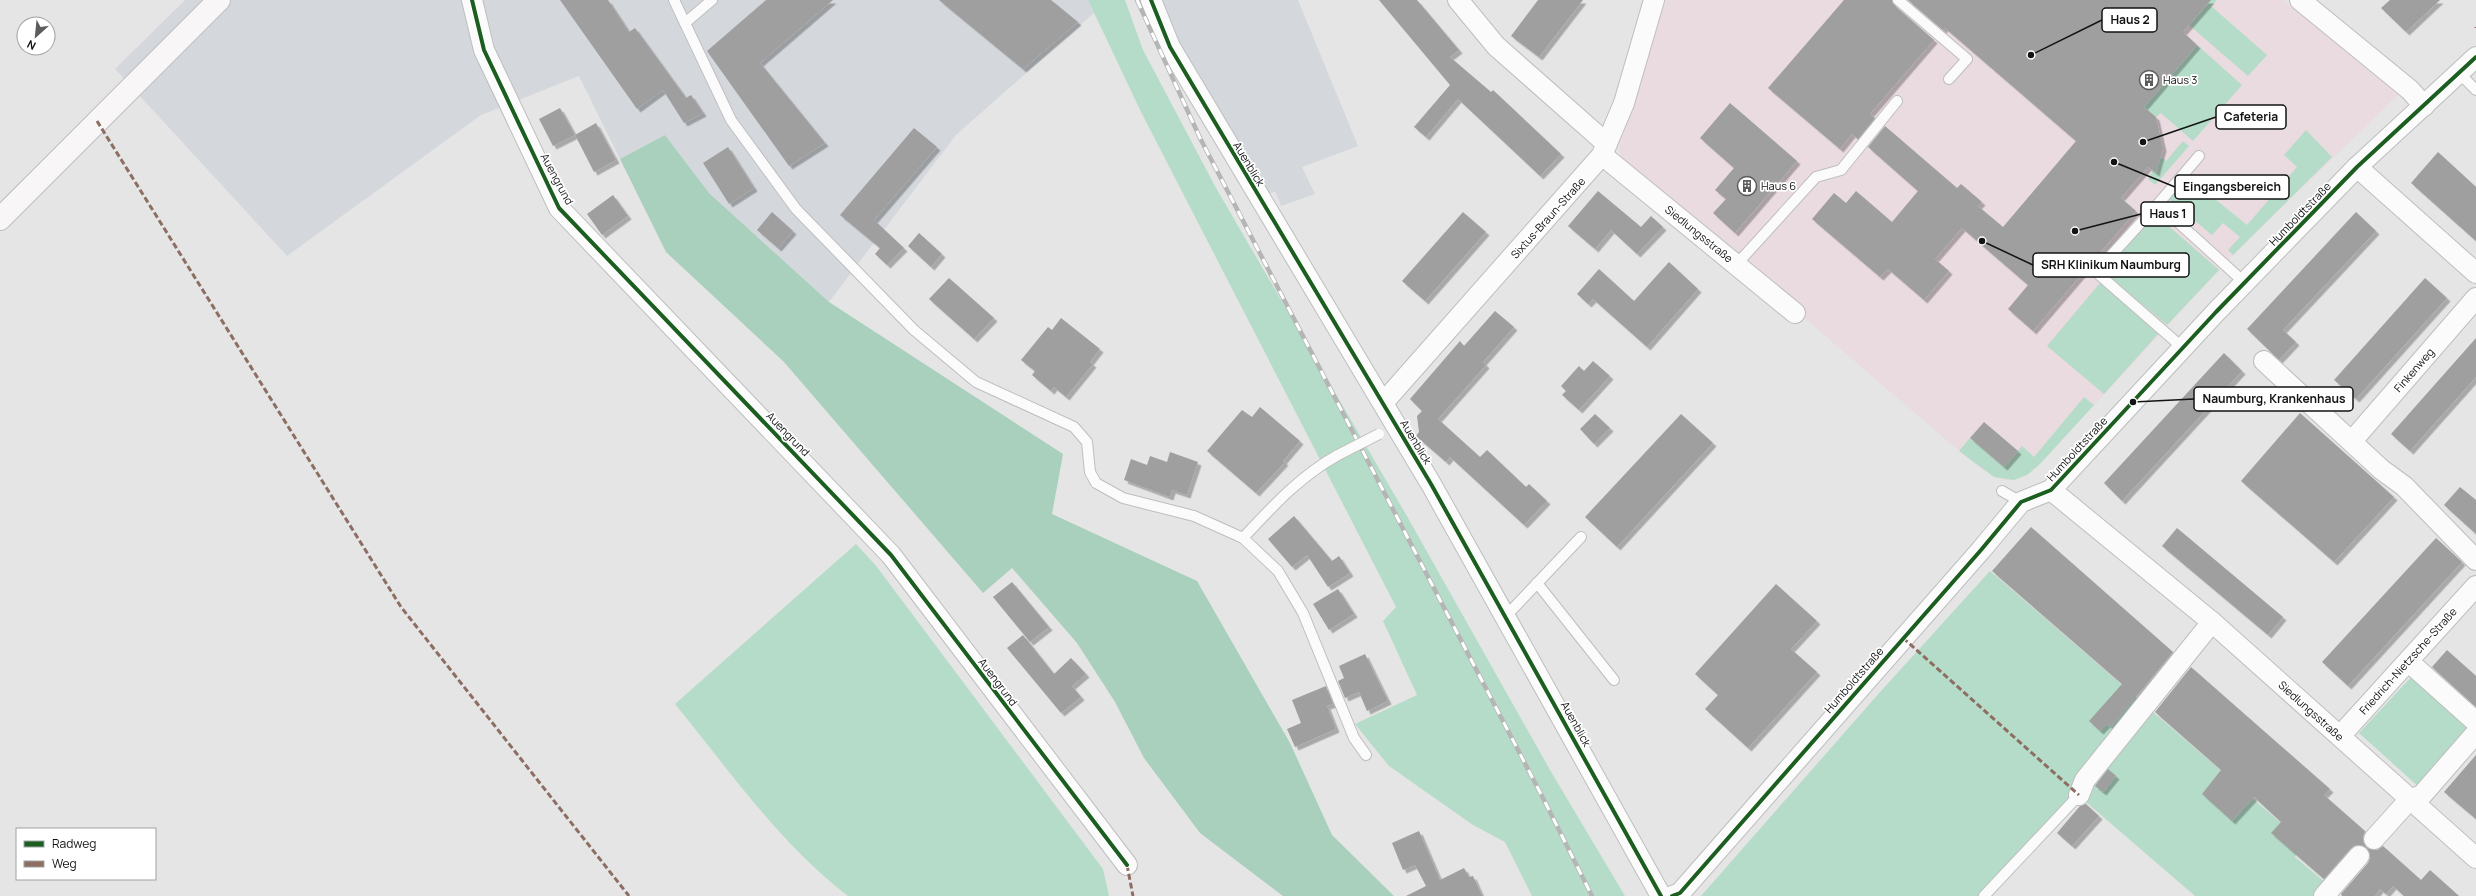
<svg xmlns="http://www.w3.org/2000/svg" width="2476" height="896" viewBox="0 0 2476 896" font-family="Manrope,sans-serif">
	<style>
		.built { fill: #d4d7dc }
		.education { fill: #e9dbe0 }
		.green { fill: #b5dcc8 }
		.forest { fill: #a8d0bc }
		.building { fill: #9f9fa0; filter: url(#shadow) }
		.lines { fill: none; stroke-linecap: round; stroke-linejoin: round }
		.service-casing { stroke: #bebec0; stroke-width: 12 }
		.minor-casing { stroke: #bebec0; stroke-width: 22 }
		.secondary-casing { stroke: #bebec0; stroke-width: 24 }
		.service { stroke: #fbfbfb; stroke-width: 10 }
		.minor { stroke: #fbfbfb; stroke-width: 20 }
		.secondary { stroke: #f8f6f7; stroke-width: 22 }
		.rail-casing { stroke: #b5b5b6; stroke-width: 4.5 }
		.rail { stroke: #fff; stroke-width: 3; stroke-dasharray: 9; stroke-linecap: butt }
		.service-bridge-casing { stroke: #bebec0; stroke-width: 12; stroke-linecap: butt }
		.service-bridge { stroke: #fbfbfb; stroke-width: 10 }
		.quiet { stroke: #8d6e63; stroke-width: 3; stroke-dasharray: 6 3; stroke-linecap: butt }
		.cycleway-casing { stroke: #fff; stroke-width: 6 }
		.cycleway { stroke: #1b5e20; stroke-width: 4 }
		.labels { text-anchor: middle; stroke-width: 3.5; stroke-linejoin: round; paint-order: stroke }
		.poi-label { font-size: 11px; fill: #121313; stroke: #fff; text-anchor: start }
		.street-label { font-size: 11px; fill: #121313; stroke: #fff }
		.leader { fill: none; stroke: #121313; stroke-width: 1.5 }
		.callout-dot { fill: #121313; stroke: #fff; stroke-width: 1.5 }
		.callout { fill: #fff; stroke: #121313; stroke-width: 1.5 }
		.callout-label { font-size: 12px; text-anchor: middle; font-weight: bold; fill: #121313 }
	</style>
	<defs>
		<filter id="shadow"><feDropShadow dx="3.5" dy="3.5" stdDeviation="0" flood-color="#0004"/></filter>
	</defs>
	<rect width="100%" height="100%" fill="#e5e5e6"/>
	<g class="built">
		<polygon points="185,0 1088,0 1094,13 956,135 829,302 709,193 665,135 620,159 579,76 481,115 287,256 115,69"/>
		<polygon points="1160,0 1298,0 1358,146 1302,167 1315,194 1281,206 1275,191 1265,196 1166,21"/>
	</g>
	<polygon class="education" points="1666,0 2283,0 2398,95 2233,255 2039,465 2027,475 2014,480 2004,480 1983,470 1959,451 1622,161 1618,144"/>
	<g class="green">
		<polygon points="1088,0 1125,0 1143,50 1216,188 1408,518 1550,770 1625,896 1532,896 1505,842 1473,825 1389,766 1355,724 1417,695 1383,621 1396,607 1141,112"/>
		<polygon points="2203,0 2217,0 2211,6 2267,55 2248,76 2189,25 2208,4"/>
		<polygon points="2197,45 2242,85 2193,141 2161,113 2156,117 2150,112 2139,112"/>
		<polygon points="2306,130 2332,157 2233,255 2228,250 2240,237 2223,223 2212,235 2169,199 2188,177 2247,225 2297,167 2284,155"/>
		<polygon points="2183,141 2189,146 2155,185 2148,179 2161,157 2166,161"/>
		<polygon points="2157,216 2219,270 2167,325 2110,277 2112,260 2152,217"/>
		<polygon points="2100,283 2158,334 2104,394 2047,346"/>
		<polygon points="2084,397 2094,405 2039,465 2027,475 2014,480 1994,477 1959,451 1970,438 2004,467 2022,446 2034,457"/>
		<path d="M856,544L877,567L1103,869L1109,896H848C780,844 729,770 675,704Z"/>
		<polygon points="1990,571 2303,842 2295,857 2327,884 2334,896 2195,896 2079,796 1980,896 1701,896 1881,691"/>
		<polygon points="2415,673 2475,727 2420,788 2359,733"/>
	</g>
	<polygon class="forest" points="665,135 709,193 829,302 1063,454 1052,514 1197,581 1290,743 1332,835 1394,896 1283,896 1200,833 1144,758 1115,702 1077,643 1012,568 983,593 784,362 666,252 620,159"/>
	<g class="building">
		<polygon points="560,0 608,0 629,32 635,28 686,98 691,95 703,113 684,123 663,90 637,109"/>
		<polygon points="766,0 833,0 760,63 825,143 789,166 707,51"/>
		<polygon points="939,0 1051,0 1078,22 1023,69"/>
		<polygon points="1379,0 1417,0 1459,50 1450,57 1491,92 1493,90 1561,154 1540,176 1458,99 1426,137 1414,127 1450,85"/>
		<polygon points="1538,0 1583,0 1539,57 1511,36"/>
		<polygon points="1844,0 1892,0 1894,5 1934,40 1870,114 1875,118 1858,139 1852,134 1840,149 1768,88"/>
		<polygon points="1908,0 2211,0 2183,32 2197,45 2144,107 2156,117 2163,148 2156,173 2148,167 2121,198 2136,211 2033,331 2008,309 2028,285 1962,228 1935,259 1949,271 1924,300 1888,269 1880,277 1812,219 1834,193 1846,203 1856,191 1892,222 1918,191 1868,147 1885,126 1957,188 1961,184 1982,202 1978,206 2003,227 2076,141 1945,28 1943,30"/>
		<polygon points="2390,0 2440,0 2406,32 2381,8"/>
		<polygon points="1730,103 1797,161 1735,233 1713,213 1726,199 1715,190 1734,168 1700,138"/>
		<polygon points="560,108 575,135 553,146 539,119"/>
		<polygon points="596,123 616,160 594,172 575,135"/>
		<polygon points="914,128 937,147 874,220 904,248 887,265 875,254 880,248 840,215"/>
		<polygon points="728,147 754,188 729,204 703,163"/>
		<polygon points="2438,152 2476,187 2476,241 2411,183"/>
		<polygon points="1598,191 1641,227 1651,216 1663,227 1637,254 1611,230 1595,249 1568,226"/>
		<polygon points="613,195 628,216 602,235 587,214"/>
		<polygon points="772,212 793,231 778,248 757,230"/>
		<polygon points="1463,212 1486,232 1425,301 1402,281"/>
		<polygon points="2356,212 2376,231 2283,330 2296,342 2279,360 2247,329"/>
		<polygon points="919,233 942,254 931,267 908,246"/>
		<polygon points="1669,262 1698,289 1647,347 1593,299 1588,304 1577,294 1599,269 1634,301"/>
		<polygon points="949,278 994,318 974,339 929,299"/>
		<polygon points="2425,278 2447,298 2356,399 2334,380"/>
		<polygon points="1495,311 1514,327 1483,362 1486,365 1438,419 1480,457 1487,450 1526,487 1529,484 1547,501 1524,525 1450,457 1446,462 1416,436 1419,432 1417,416 1422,411 1410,399 1460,341 1464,346"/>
		<polygon points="1061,318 1100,349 1090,362 1093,364 1066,397 1054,387 1051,391 1032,375 1035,371 1021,360 1048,327 1052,330"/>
		<polygon points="2476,338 2476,377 2410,451 2391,434"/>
		<polygon points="2224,353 2242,371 2122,501 2104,483"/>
		<polygon points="1593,361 1610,376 1579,410 1562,395 1566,391 1561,386 1579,366 1584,371"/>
		<polygon points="1260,407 1300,441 1283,461 1285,462 1256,493 1207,451 1242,410 1252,417"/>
		<polygon points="2300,413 2394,497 2334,562 2241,481"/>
		<polygon points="1595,414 1610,428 1594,444 1580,429"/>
		<polygon points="1681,414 1713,443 1617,547 1585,517"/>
		<polygon points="1984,422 2018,451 2004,467 1970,438"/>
		<polygon points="1170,452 1198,462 1187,495 1172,490 1170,497 1124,480 1131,459 1147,465 1150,456 1167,462"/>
		<polygon points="2460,487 2476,500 2476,534 2444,505"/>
		<polygon points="1294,516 1332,561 1339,556 1350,573 1328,587 1307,555 1292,567 1268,539"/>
		<polygon points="2031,527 2173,652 2111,727 2107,724 2100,731 2089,721 2122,684 1992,571"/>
		<polygon points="2177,528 2283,617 2268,635 2162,546"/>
		<polygon points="2436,538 2462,562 2348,686 2322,662"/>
		<polygon points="1012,582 1049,627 1030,642 993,597"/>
		<polygon points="1776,584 1817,621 1791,649 1817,672 1748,748 1705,709 1718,695 1695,674"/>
		<polygon points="1338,589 1354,614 1329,630 1313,604"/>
		<polygon points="1023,635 1054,674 1071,658 1086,674 1072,686 1081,697 1061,713 1007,648"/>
		<polygon points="2447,650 2476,676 2476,707 2432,667"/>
		<polygon points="1365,654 1388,701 1367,711 1359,692 1345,698 1338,681 1344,678 1339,666"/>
		<polygon points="2191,667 2330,789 2324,795 2365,831 2363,837 2366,847 2356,845 2351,848 2324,879 2271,833 2281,822 2254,797 2232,821 2202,794 2221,770 2155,712"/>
		<polygon points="1326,686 1333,704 1327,706 1336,729 1295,747 1287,729 1301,723 1292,700"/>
		<polygon points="2476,755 2476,819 2444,792"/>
		<polygon points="2108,769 2116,776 2103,792 2095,786"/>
		<polygon points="2086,804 2099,816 2072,846 2057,833 2080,806"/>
		<polygon points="1419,831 1440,880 1464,868 1469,877 1473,876 1482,896 1406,896 1426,886 1415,865 1403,870 1392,843"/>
		<polygon points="2383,846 2421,880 2430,870 2459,896 2404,896 2393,886 2386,894 2380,889 2375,896 2342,896 2341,894 2368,863 2370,858 2367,848 2377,850"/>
	</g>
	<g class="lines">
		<defs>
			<g id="service">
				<polyline points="674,0 731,120 796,209 914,330 976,382 1074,427 1087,442 1090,472 1096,483 1123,498 1194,516 1243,538 1278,571 1303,613 1354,738 1366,755"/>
				<polyline points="1898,0 1967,59 1949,79"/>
				<polyline points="685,23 712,0"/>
				<polyline points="2459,73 2476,90"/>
				<polyline points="2158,204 2199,156"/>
				<polyline points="1736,265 1816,177 1841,170 1897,101"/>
				<polyline points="2183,348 2096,272 2158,204 2245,283"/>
				<polyline points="2002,491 2021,502"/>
				<path d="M1243,538C1272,507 1300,476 1338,455"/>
				<polyline points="1537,583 1614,680"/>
				<polyline points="1506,616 1581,537"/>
				<polyline points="1984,896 2079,795"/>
			</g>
			<g id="minor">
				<polyline points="472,0 484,50 559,208 891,555 1127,865"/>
				<polyline points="1151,0 1170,47 1431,484 1661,896"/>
				<polyline points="1458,0 1496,46 1607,144"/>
				<polyline points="2300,0 2410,90 2424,106"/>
				<polyline points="1602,155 1795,313"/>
				<polyline points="2357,167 2476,273"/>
				<polyline points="2264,361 2382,470 2404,486 2476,560"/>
				<polyline points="1383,403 1602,155 1624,103 1654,0"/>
				<polyline points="2352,441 2476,298"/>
				<polyline points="2051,490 2212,622 2476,858"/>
				<polyline points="2409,662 2476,722"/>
				<polyline points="2340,736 2476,586"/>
				<polyline points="2079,795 2085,780 2212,622"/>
				<polyline points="2374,839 2409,800 2422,795 2476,733"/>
				<polyline points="1672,896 1680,893 1981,550 2021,502 2051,490 2216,312 2357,167 2476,57"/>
				<polyline points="2324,896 2359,856"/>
			</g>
			<polyline id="secondary" points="0,219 219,0"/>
		</defs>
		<use href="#service" class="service-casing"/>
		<use href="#minor" class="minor-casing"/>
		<use href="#secondary" class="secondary-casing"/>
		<use href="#service" class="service"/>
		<use href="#minor" class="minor"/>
		<use href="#secondary" class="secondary"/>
		<defs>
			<polyline id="rail" points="1137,0 1200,138 1544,800 1592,896"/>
		</defs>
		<use href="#rail" class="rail-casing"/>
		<use href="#rail" class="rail"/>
		<defs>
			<polyline id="service-bridge" points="1338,455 1379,434"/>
		</defs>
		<use href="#service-bridge" class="service-bridge-casing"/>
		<use href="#service-bridge" class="service-bridge"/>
		<g class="quiet">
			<polyline points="2476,27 2476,28"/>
			<polyline points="97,121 401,607 629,896"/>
			<polyline points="1903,638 2079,795"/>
			<polyline points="1127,865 1133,896"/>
		</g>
		<defs>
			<g id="cycleway">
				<polyline points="472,0 484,50 559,208 891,555 1127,865"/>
				<polyline points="1151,0 1170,47 1431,484 1661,896"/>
				<polyline points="1672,896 1680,893 1981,550 2021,502 2051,490 2216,312 2357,167 2476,57"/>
			</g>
		</defs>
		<use href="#cycleway" class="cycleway-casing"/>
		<use href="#cycleway" class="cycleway"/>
	</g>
	<defs>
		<symbol id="building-ring" viewBox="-11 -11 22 22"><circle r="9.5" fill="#fff" stroke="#5c5c5d" stroke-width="1.5"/><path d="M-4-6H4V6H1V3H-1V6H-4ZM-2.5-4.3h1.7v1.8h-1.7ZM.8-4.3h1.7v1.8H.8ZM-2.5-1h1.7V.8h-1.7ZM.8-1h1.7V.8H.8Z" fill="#5c5c5d"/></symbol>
	</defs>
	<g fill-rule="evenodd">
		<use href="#building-ring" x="2138" y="69" width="22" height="22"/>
		<use href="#building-ring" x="1736" y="175" width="22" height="22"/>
	</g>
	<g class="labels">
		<g class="poi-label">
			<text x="2163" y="84">Haus 3</text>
			<text x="1761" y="190">Haus 6</text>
		</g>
		<g class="street-label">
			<text transform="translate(1249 164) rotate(59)" y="4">Auenblick</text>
			<text transform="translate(557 179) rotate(62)" y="4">Auengrund</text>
			<text transform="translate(2300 214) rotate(-46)" y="4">Humboldtstraße</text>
			<text transform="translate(1548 218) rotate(-48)" y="4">Sixtus-Braun-Straße</text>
			<text transform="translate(1699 234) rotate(39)" y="4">Siedlungsstraße</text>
			<text transform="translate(2414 370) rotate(-49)" y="4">Finkenweg</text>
			<text transform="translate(788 434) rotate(46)" y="4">Auengrund</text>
			<text transform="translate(1416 442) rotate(59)" y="4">Auenblick</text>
			<text transform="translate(2077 449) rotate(-47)" y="4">Humboldtstraße</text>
			<text transform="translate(2408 661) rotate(-48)" y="4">Friedrich-Nietzsche-Straße</text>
			<text transform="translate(1854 680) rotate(-49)" y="4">Humboldtstraße</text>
			<text transform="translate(998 682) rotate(53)" y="4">Auengrund</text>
			<text transform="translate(2311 711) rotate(42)" y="4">Siedlungsstraße</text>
			<text transform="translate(1576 724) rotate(61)" y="4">Auenblick</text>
		</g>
	</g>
	<path class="leader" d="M2031 55L2102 20M2143 142L2216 117M2114 162L2175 187M2075 231L2141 214M1982 241L2033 265M2133 402L2194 399"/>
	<g class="callout-dot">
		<circle cx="2031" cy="55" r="4"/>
		<circle cx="2143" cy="142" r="4"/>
		<circle cx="2114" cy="162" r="4"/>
		<circle cx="2075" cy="231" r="4"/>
		<circle cx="1982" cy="241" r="4"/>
		<circle cx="2133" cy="402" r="4"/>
	</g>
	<g class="callout">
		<rect x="2102" y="8" width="55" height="24" rx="4"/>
		<rect x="2216" y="105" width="70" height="24" rx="4"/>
		<rect x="2175" y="175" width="114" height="24" rx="4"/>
		<rect x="2141" y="202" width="53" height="24" rx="4"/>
		<rect x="2033" y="253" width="156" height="24" rx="4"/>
		<rect x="2194" y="387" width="159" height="24" rx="4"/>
	</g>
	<g class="callout-label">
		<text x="2130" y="24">Haus 2</text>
		<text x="2251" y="121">Cafeteria</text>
		<text x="2232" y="191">Eingangsbereich</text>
		<text x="2168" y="218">Haus 1</text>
		<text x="2111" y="269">SRH Klinikum Naumburg</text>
		<text x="2274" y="403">Naumburg, Krankenhaus</text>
	</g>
	<rect x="16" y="828" width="140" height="52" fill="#ffffff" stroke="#a0a1a1"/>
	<rect x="24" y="841" width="20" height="6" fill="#1b5e20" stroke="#a0a1a1"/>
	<text x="52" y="848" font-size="12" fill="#121313">Radweg</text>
	<rect x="24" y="861" width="20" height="6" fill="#8d6e63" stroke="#a0a1a1"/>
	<text x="52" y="868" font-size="12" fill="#121313">Weg</text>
	<g transform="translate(36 36) rotate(207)"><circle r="19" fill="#ffffff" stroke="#a0a1a1"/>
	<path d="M0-3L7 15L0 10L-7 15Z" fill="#5c5c5d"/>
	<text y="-6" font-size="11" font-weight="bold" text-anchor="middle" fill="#121313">N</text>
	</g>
</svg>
